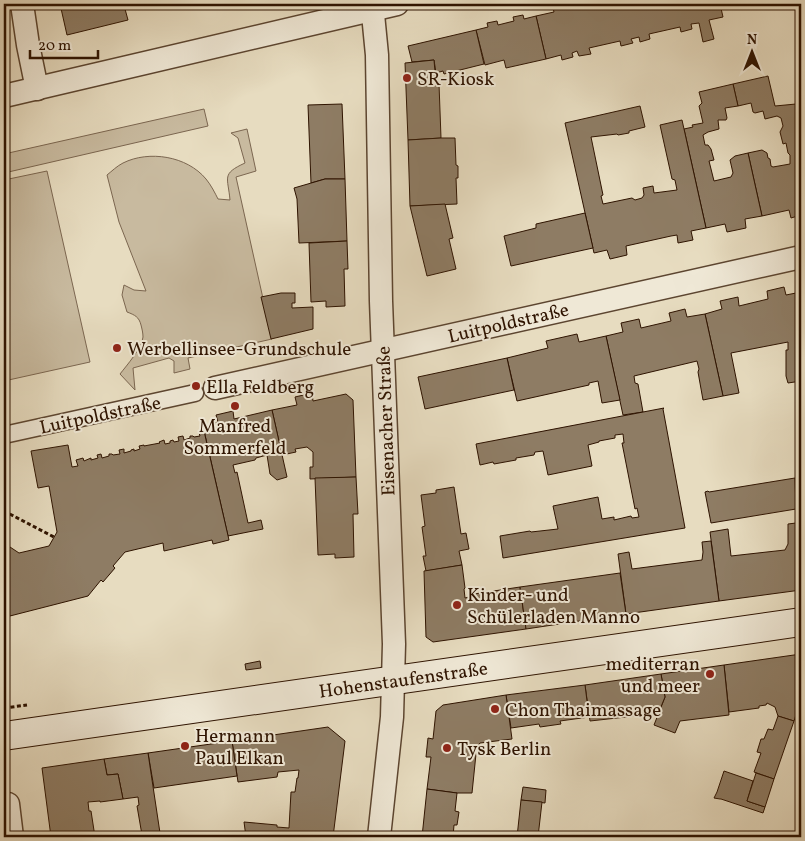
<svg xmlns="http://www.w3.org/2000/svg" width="805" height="841" viewBox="0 0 805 841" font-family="Vollkorn,serif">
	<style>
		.green { fill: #c8ba9f; stroke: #7b6650 }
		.building { fill: #8e7c64; stroke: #2e1300 }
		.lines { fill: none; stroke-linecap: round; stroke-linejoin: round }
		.pedestrian-casing { stroke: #5c4530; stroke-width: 19 }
		.minor-casing { stroke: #5c4530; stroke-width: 25 }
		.secondary-casing { stroke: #2e1300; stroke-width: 30 }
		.path { stroke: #2e1300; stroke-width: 3; stroke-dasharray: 4 2.5; stroke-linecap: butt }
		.pedestrian { stroke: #efe8d6; stroke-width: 16 }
		.minor { stroke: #efe8d6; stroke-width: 22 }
		.secondary { stroke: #efe8d6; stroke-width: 28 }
		.poi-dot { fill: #8f2418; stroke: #efe8d6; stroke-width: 2 }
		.labels { text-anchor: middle; stroke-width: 4; stroke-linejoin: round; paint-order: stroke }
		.poi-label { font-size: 19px; fill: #2e1300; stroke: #efe8d6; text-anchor: start }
		.street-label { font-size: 19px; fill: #2e1300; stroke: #efe8d6 }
	</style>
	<rect width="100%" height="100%" fill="#e7dcc0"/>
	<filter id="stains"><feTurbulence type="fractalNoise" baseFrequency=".004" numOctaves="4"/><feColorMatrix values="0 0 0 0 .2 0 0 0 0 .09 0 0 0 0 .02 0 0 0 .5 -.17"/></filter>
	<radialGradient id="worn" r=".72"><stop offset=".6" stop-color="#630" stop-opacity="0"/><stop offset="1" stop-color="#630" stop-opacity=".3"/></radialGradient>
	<g class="green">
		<polygon points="204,109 208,126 4,173 4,154"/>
		<path d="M247,129L256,171L236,177L272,339L188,358L190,369L174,373V361L169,358L133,368L135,390L120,374C127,365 142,348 143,337C143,333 142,329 141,325C139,317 135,315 127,312L122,295L124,285L134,290L146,291L119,222L107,175C112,171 117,166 123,163C149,150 187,156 206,179C211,185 215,193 218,199L230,200C228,177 221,174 245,163L238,138L231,133Z"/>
		<polygon points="47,171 90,362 4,381 4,180"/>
	</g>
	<g class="building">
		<polygon points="60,4 139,4 139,5 125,9 128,20 67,35"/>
		<polygon points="573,4 574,4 575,7 588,4 720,4 723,17 709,20 714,39 703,42 699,23 691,24 692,29 681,32 680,27 649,34 650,39 640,42 639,37 631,39 633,43 621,46 620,41 589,48 591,54 579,56 577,51 572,53 573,57 562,60 561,55 546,59 536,16 554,12 553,8"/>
		<polygon points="523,15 524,19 536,16 546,59 506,68 504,60 485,65 476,30 488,27 487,23 497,21 498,25 514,21 513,17"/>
		<polygon points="476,30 484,64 444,74 443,71 436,73 434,60 412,62 408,46"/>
		<polygon points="434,60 436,84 439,84 441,138 408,140 405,63"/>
		<polygon points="768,76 775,106 796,104 801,128 801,215 791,218 789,210 762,216 748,153 762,150 767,153 768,158 770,159 771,166 773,167 790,164 790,155 788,153 786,143 783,144 780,132 783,126 781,118 777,116 765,119 763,111 755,113 753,112 751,103 738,106 733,84"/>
		<polygon points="733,84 738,106 725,108 727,118 726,120 718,120 719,129 708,132 703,135 705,145 708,145 711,149 714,160 709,161 714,181 731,177 733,173 730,160 735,156 748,153 762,216 745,219 746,228 727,232 725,224 706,228 684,129 693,127 692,125 703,123 699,106 702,103 699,92"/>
		<polygon points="342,104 345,179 325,179 311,183 308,105"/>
		<polygon points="640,106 645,127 629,131 629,133 618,135 617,134 591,137 603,195 601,196 603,204 632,198 635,200 642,198 644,195 643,188 653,186 654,193 677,190 675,180 672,179 660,125 682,120 706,228 691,231 693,240 678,243 677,235 671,236 626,246 627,255 610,259 607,250 594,253 565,123"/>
		<polygon points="441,138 455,138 456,165 458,166 458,178 456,178 457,204 410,206 408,140"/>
		<polygon points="325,179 345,179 347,241 299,243 297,199 294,188"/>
		<polygon points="445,204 453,238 449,239 456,269 427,276 410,206"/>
		<polygon points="585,213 593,248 511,266 504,236 536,228 536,224"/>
		<polygon points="347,241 348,269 344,269 345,306 326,307 326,301 311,302 309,243"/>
		<polygon points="784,287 786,295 801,292 801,381 788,383 786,376 786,350 788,350 788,342 731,353 739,393 723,396 705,314 722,309 720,301 738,297 739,306 768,299 767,291"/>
		<polygon points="281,293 295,293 295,303 292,303 292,308 313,307 313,329 271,339 261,297"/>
		<polygon points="685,309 687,317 705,314 723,396 703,400 698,372 699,369 697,361 634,376 635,383 638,384 643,412 623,415 606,336 623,332 621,323 639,319 641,328 671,321 669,313"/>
		<polygon points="577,334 579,342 606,336 620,400 602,403 598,381 589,383 589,385 517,401 507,358 548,348 546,341"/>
		<polygon points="507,358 514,390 425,409 418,377"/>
		<polygon points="312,393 313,401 346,394 353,400 356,477 310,479 310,467 313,467 313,452 307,447 295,449 296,452 282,455 272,410 297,405 295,397"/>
		<polygon points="664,408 663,409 685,528 503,558 500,536 530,531 531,532 558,529 553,506 598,497 602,519 614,517 614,520 631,516 632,518 639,517 637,508 635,509 624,453 622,443 624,443 623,434 615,435 615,438 599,441 599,442 588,445 592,466 548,475 543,451 535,452 534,455 516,458 516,460 494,464 493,462 480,465 476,444"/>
		<polygon points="272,410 287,477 277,480 270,474 267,455 256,458 255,460 233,465 235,473 237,472 248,523 261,520 263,529 228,536 203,426 218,422 216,415 233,411 234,419"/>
		<polygon points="204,431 229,540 213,544 212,540 164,551 163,543 125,552 113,566 115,568 103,582 101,580 88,596 6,617 4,607 4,591 6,591 4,583 4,543 19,553 49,546 57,532 49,486 38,488 31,451 68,445 72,467 78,466 76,460 83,458 84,461 91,458 91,460 98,458 97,455 101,454 102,458 109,456 109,454 112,454 113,455 120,454 119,450 124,449 124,453 131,451 131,450 134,449 134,451 140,449 139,446 144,445 144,446 160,443 159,442 164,440 165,444 170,443 170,441 173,440 174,442 179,441 178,437 183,436 184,440 190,438 190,436 193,436 194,437 200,436 199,433"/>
		<polygon points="356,477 358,514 353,514 354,557 335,558 335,554 318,555 315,478"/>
		<polygon points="795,478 796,509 711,523 705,492 708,491 709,492"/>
		<polygon points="454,487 461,534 466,533 469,549 459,551 462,565 426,571 423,556 426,556 422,527 425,526 421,495 436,493 436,490"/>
		<polygon points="796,520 801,520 801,590 719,601 710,532 728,529 731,556 785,550 788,544 788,524 796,523"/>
		<polygon points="711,541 719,601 626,614 618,554 629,552 632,569 702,560 703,552 702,542"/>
		<polygon points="462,565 465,588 464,589 465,598 473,596 474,594 520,587 526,629 433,642 426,637 424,571"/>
		<polygon points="620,573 626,614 526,629 520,587"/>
		<polygon points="801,654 801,699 794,721 778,716 775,707 767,703 766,705 759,706 759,708 729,712 724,665"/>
		<polygon points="260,661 261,668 246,670 245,664"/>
		<polygon points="724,665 729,715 680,721 675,733 654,725 665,697 661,674"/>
		<polygon points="661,674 665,697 658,714 648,710 648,713 634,715 635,716 590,721 585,685"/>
		<polygon points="585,685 589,717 560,721 561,724 540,727 539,724 511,728 506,695"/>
		<polygon points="506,695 512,739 480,743 474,750 476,754 472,793 457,793 427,789 431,757 426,757 428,738 433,739 436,711 443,705"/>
		<polygon points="778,716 794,721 774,779 754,772 761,753 757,752 761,739 764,739 768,729 773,730"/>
		<polygon points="328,727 345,741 333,837 246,837 244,822 277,825 277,827 289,828 291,792 295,792 297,778 298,778 299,770 278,772 277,777 238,782 232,741"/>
		<polygon points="232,741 237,776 154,788 148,753"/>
		<polygon points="148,753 160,833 142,835 137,806 139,805 138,797 123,799 118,774 107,775 104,759"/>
		<polygon points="104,759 107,775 118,774 123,799 100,802 100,801 88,802 89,811 91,811 95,837 51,837 42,768"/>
		<polygon points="724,771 753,781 747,801 765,807 763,813 721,799 720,799 714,798 717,792"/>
		<polygon points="756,773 774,779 765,807 747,801"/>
		<polygon points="523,787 546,790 545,803 521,800"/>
		<polygon points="427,789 457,793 455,811 459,812 457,825 454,825 453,837 422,837"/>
		<polygon points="521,800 542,802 538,837 517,837"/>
		<polygon points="160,833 160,837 139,837 139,836"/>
		<polygon points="757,833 776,837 755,837"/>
	</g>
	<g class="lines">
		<defs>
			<polyline id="pedestrian" points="4,435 195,393"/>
			<g id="minor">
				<polyline points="22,4 28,45 37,89"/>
				<polyline points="372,4 377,55 381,301 394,644 392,717 379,837"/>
				<polyline points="4,96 397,4"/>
				<polyline points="215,388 801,257"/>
				<polyline points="8,804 12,837"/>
			</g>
			<polyline id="secondary" points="4,736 801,622"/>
		</defs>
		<use href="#pedestrian" class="pedestrian-casing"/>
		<use href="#minor" class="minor-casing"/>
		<use href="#secondary" class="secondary-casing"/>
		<g class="path">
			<polyline points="4,511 54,537"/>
			<polyline points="4,708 27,705"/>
		</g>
		<use href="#pedestrian" class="pedestrian"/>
		<use href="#minor" class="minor"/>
		<use href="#secondary" class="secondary"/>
	</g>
	<g class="poi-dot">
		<circle cx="407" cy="78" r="5"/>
		<circle cx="117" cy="348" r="5"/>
		<circle cx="196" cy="386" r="5"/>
		<circle cx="235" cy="406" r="5"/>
		<circle cx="457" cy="605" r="5"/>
		<circle cx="710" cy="674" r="5"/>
		<circle cx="495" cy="709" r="5"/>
		<circle cx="185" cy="746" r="5"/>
		<circle cx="447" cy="748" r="5"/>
	</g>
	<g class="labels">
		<g class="poi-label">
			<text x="417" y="85">SR-Kiosk</text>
			<text x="127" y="355">Werbellinsee-Grundschule</text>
			<text x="206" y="393">Ella Feldberg</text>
			<text x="235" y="432" text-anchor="middle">Manfred<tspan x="235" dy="22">Sommerfeld</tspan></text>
			<text x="467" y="601">Kinder- und<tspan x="467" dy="22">Schülerladen Manno</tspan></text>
			<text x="700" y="670" text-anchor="end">mediterran<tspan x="700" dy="22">und meer</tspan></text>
			<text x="505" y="716">Chon Thaimassage</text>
			<text x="195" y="742">Hermann<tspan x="195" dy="22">Paul Elkan</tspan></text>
			<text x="457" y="755">Tysk Berlin</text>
		</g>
		<g class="street-label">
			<text transform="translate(508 322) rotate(-13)" y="7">Luitpoldstraße</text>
			<text transform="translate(100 414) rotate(-12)" y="7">Luitpoldstraße</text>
			<text transform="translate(385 421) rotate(-92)" y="7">Eisenacher Straße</text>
			<text transform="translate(403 679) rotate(-8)" y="7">Hohenstaufenstraße</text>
		</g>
	</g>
	<rect width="805" height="841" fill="none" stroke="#e7dcc0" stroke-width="20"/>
	<rect x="5" y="5" width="795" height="831" fill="none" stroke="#2e1300" stroke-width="2.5"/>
	<rect x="10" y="10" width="785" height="821" fill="none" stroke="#2e1300"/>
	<g transform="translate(752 52)" stroke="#efe8d6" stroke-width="4" paint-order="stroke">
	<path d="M0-4L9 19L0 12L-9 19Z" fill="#2e1300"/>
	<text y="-8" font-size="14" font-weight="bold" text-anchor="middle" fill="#2e1300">N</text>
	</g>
	<path d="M30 50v8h68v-8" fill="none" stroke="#2e1300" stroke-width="2.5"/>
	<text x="38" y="50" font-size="15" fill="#2e1300" stroke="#efe8d6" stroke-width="4" paint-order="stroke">20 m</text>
	<rect width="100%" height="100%" filter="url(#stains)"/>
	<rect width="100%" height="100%" fill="url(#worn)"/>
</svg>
